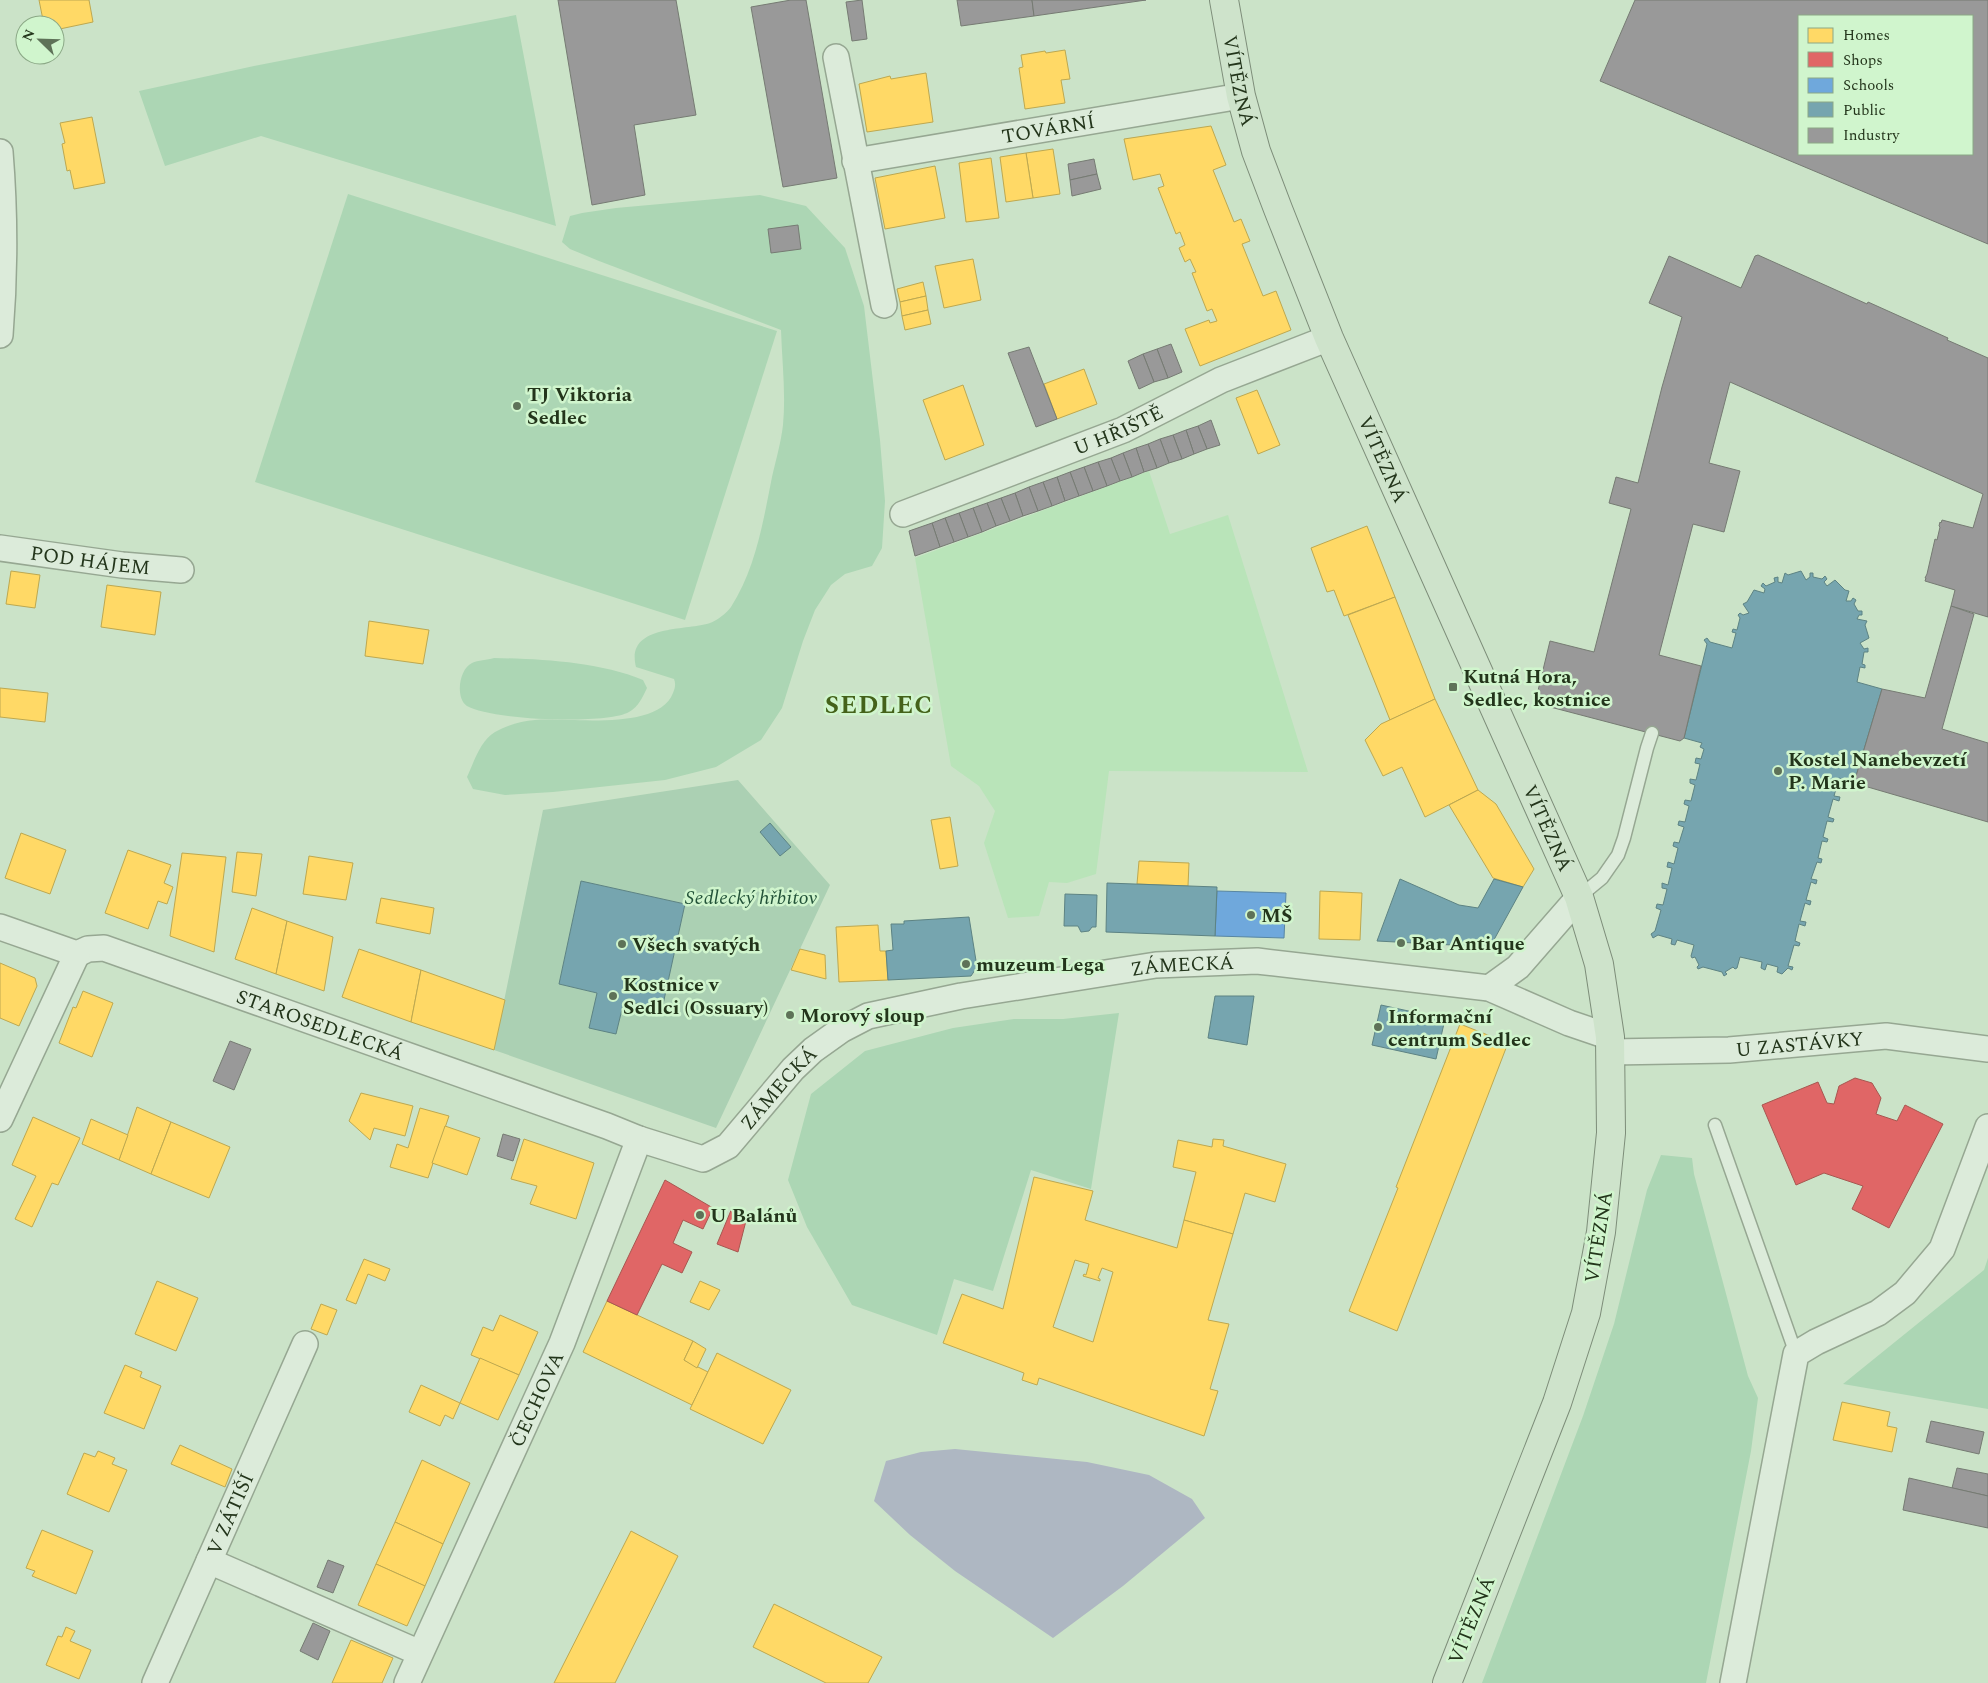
<svg xmlns="http://www.w3.org/2000/svg" width="1988" height="1683" viewBox="0 0 1988 1683" font-family="Spectral,serif">
	<style>
		.farmland { fill: #b9e4b9 }
		.green { fill: #acd6b4 }
		.cemetery { fill: #abd0b3; fill-rule: evenodd }
		.water { fill: #aeb7c2 }
		.homes { fill: #ffd966; stroke: #bda850; fill-rule: evenodd }
		.shops { fill: #e06666; stroke: #a75750 }
		.schools { fill: #6fa8dc; stroke: #5886a2 }
		.public { fill: #76a5af; stroke: #5d8383 }
		.industry { fill: #999; stroke: #767b73; fill-rule: evenodd }
		.lines { fill: none; stroke-linecap: round; stroke-linejoin: round }
		.service-casing { stroke: #96a792; stroke-width: 15 }
		.minor-casing { stroke: #96a792; stroke-width: 28 }
		.primary-casing { stroke: #7d8d79; stroke-width: 30 }
		.service { stroke: #dcebda; stroke-width: 12 }
		.minor { stroke: #dcebda; stroke-width: 25 }
		.primary { stroke: #cee3cb; stroke-width: 28 }
		.poi-dot { fill: #5e7258; stroke: #d0f5cd; stroke-width: 2 }
		.labels { text-anchor: middle; stroke-width: 5; stroke-linejoin: round; paint-order: stroke }
		.street-label { font-size: 20px; fill: #23351b; stroke: #d0f5cd }
		.poi-label { font-size: 20px; font-weight: bold; fill: #23351b; stroke: #d0f5cd; text-anchor: start }
		.park-label { font-size: 20px; font-style: italic; fill: #225238; stroke: #d0f5cd }
		.district-label { font-size: 25px; font-weight: bold; letter-spacing: 1px; fill: #44621a; stroke: #d0f5cd }
	</style>
	<rect width="100%" height="100%" fill="#cbe3c8"/>
	<polygon class="farmland" points="1149,471 1170,534 1228,515 1308,772 1109,771 1096,874 1067,883 1049,882 1039,916 1008,918 984,843 995,811 979,786 951,766 915,558"/>
	<g class="green">
		<polygon points="516,15 556,226 261,136 165,166 139,91 254,66"/>
		<polygon points="348,194 777,331 685,620 255,482"/>
		<path d="M760,195L806,206L845,248L864,306L880,440L885,501L882,548L872,566L845,574L831,585L815,610L803,641L782,708L761,740L716,767L665,780L553,792L505,795L473,789L467,777C474,762 480,741 495,732C508,725 521,721 535,720C568,717 658,732 673,693C675,688 676,684 674,679L636,667C625,624 686,631 710,623C716,621 727,613 731,607C756,568 763,522 772,477C776,460 781,442 783,425C786,394 782,361 781,330L599,261L570,249L562,242L570,216L582,213L616,208Z"/>
		<path d="M494,658C542,659 599,662 643,680L647,688C642,698 639,706 629,712C606,725 490,720 467,706C455,698 459,669 472,663C478,660 487,660 494,658Z"/>
		<polygon points="1119,1013 1091,1189 1031,1170 993,1291 954,1279 937,1335 852,1305 807,1227 788,1180 811,1094 865,1051 953,1028 1014,1019 1063,1019"/>
		<polygon points="1661,1155 1692,1158 1694,1174 1748,1376 1758,1398 1751,1451 1706,1683 1482,1683 1583,1416 1614,1324 1647,1190"/>
		<polygon points="1988,1258 1988,1409 1843,1384 1984,1270"/>
	</g>
	<path class="cemetery" d="M738,780L830,885L716,1128L494,1050L543,810ZM581,881L685,904L662,1009L559,984Z"/>
	<polygon class="water" points="955,1449 1087,1462 1149,1475 1192,1499 1205,1518 1123,1586 1053,1638 955,1571 910,1535 874,1501 886,1461 921,1452"/>
	<g class="homes">
		<polygon points="39,0 89,0 93,22 55,30 55,25 44,25"/>
		<polygon points="1065,50 1070,79 1061,80 1065,103 1025,109 1019,68 1023,67 1021,55 1045,51 1046,53"/>
		<polygon points="926,73 933,122 867,132 859,84 890,76 891,79"/>
		<polygon points="92,117 105,183 74,189 70,170 67,171 62,144 65,143 60,123"/>
		<polygon points="1211,126 1226,165 1213,170 1234,222 1241,219 1250,241 1242,244 1263,296 1276,291 1291,330 1200,366 1185,329 1209,320 1210,323 1217,321 1212,309 1207,311 1192,273 1196,272 1190,259 1185,262 1179,248 1185,245 1180,232 1176,234 1158,188 1164,186 1160,174 1133,180 1124,139"/>
		<polygon points="1053,149 1060,194 1033,198 1026,153"/>
		<polygon points="1026,153 1033,198 1006,202 1000,157"/>
		<polygon points="991,158 999,218 966,222 959,163"/>
		<polygon points="935,166 945,218 885,229 875,178"/>
		<polygon points="973,259 981,300 944,308 935,266"/>
		<polygon points="923,282 926,296 900,302 897,289"/>
		<polygon points="926,296 928,310 902,316 900,302"/>
		<polygon points="928,310 931,324 905,330 902,316"/>
		<polygon points="1084,369 1097,404 1057,419 1044,384"/>
		<polygon points="963,385 984,445 945,460 923,400"/>
		<polygon points="1257,390 1280,445 1258,454 1236,398"/>
		<polygon points="1367,526 1395,597 1344,616 1334,590 1327,592 1311,548"/>
		<polygon points="11,571 40,575 35,608 6,604"/>
		<polygon points="107,585 161,592 155,635 101,627"/>
		<polygon points="1395,597 1435,699 1390,720 1348,615"/>
		<polygon points="369,621 429,630 423,664 365,656"/>
		<polygon points="0,688 48,693 45,722 0,717"/>
		<polygon points="1435,699 1478,790 1425,817 1402,767 1383,776 1365,740 1381,724"/>
		<polygon points="1478,790 1496,804 1534,869 1523,887 1493,878 1449,805"/>
		<polygon points="950,817 958,866 940,869 931,820"/>
		<polygon points="21,833 66,850 50,894 5,878"/>
		<polygon points="128,850 171,865 164,883 173,887 167,904 158,901 148,929 105,913"/>
		<polygon points="237,852 262,854 256,896 232,892"/>
		<polygon points="182,853 226,857 214,952 170,936"/>
		<polygon points="309,856 353,863 346,900 303,894"/>
		<polygon points="1139,861 1189,863 1188,886 1137,884"/>
		<polygon points="1320,891 1362,893 1360,940 1319,939"/>
		<polygon points="381,898 434,908 430,934 376,923"/>
		<polygon points="252,908 287,921 276,974 235,959"/>
		<polygon points="287,921 333,937 324,991 276,974"/>
		<polygon points="878,925 880,951 886,951 888,980 839,982 836,927"/>
		<polygon points="359,949 421,970 411,1022 342,997"/>
		<polygon points="800,949 825,955 826,979 791,970"/>
		<polygon points="0,963 35,978 37,986 19,1026 0,1018"/>
		<polygon points="421,970 505,1000 494,1050 411,1022"/>
		<polygon points="83,991 113,1003 92,1057 59,1043 73,1007 76,1008"/>
		<polygon points="1460,1024 1508,1043 1397,1331 1349,1311 1398,1188 1396,1187"/>
		<polygon points="361,1093 413,1106 405,1136 374,1128 370,1140 349,1121"/>
		<polygon points="137,1107 171,1122 151,1174 119,1160"/>
		<polygon points="420,1108 449,1116 428,1178 390,1167 397,1144 408,1148"/>
		<polygon points="33,1117 80,1138 58,1185 52,1183 32,1227 15,1219 36,1176 12,1165"/>
		<polygon points="91,1119 128,1135 119,1160 82,1144"/>
		<polygon points="171,1122 230,1147 209,1198 151,1174"/>
		<polygon points="445,1126 480,1138 467,1175 432,1163"/>
		<polygon points="524,1139 594,1163 576,1219 530,1204 537,1186 511,1179"/>
		<polygon points="1213,1139 1224,1140 1223,1146 1286,1164 1275,1202 1245,1193 1233,1234 1184,1220 1196,1172 1173,1167 1178,1140 1212,1147"/>
		<path d="M1034,1177L1093,1191L1085,1220L1177,1248L1184,1220L1233,1234L1208,1320L1229,1324L1210,1389L1218,1391L1204,1436L1039,1378L1037,1385L1022,1380L1024,1373L943,1343L962,1294L1003,1309ZM1075,1260L1089,1264L1086,1275L1084,1274L1083,1276L1100,1281V1279L1098,1278L1102,1268L1113,1272L1093,1342L1053,1327Z"/>
		<polygon points="364,1259 390,1269 385,1281 368,1274 356,1304 346,1300"/>
		<polygon points="157,1281 198,1298 176,1351 135,1334"/>
		<polygon points="700,1281 720,1290 709,1310 690,1302"/>
		<polygon points="607,1301 693,1341 684,1360 708,1372 692,1405 583,1352"/>
		<polygon points="321,1304 337,1310 327,1335 311,1329"/>
		<polygon points="500,1315 538,1332 519,1375 471,1355 483,1327 493,1331"/>
		<polygon points="693,1341 706,1349 697,1368 684,1360"/>
		<polygon points="717,1353 791,1390 763,1444 690,1409"/>
		<polygon points="480,1358 519,1375 498,1420 460,1403"/>
		<polygon points="125,1365 142,1372 140,1377 161,1386 144,1429 104,1413"/>
		<polygon points="421,1385 460,1403 453,1419 445,1415 440,1426 409,1412"/>
		<polygon points="1842,1402 1890,1412 1887,1426 1897,1428 1892,1452 1833,1440"/>
		<polygon points="180,1445 232,1469 225,1487 171,1464"/>
		<polygon points="98,1451 115,1458 112,1464 127,1470 109,1512 67,1494 84,1453 95,1457"/>
		<polygon points="422,1460 470,1483 443,1544 395,1522"/>
		<polygon points="395,1522 443,1544 425,1586 376,1564"/>
		<polygon points="42,1530 93,1551 76,1594 32,1576 35,1571 26,1568"/>
		<polygon points="631,1531 678,1556 615,1683 554,1683"/>
		<polygon points="376,1564 425,1586 407,1626 358,1605"/>
		<polygon points="774,1604 882,1657 868,1683 826,1683 753,1647"/>
		<polygon points="66,1627 75,1631 70,1641 91,1650 79,1679 46,1665 58,1636 62,1637"/>
		<polygon points="351,1640 393,1658 382,1683 332,1683"/>
	</g>
	<g class="shops">
		<polygon points="1855,1078 1872,1083 1881,1098 1876,1114 1897,1121 1905,1105 1943,1124 1889,1228 1852,1209 1863,1186 1824,1173 1796,1185 1762,1105 1818,1082 1827,1103 1834,1104 1839,1086"/>
		<polygon points="665,1180 713,1208 703,1229 683,1220 673,1243 692,1252 682,1273 662,1264 637,1315 607,1301"/>
		<polygon points="732,1208 748,1213 738,1252 717,1244"/>
	</g>
	<polygon class="schools" points="1217,891 1286,893 1284,938 1215,936"/>
	<g class="public">
		<polygon points="1801,571 1806,580 1810,577 1810,573 1813,573 1813,577 1822,579 1825,576 1827,579 1824,582 1827,586 1835,580 1845,590 1849,591 1846,601 1851,601 1853,598 1856,600 1854,604 1858,611 1862,611 1862,615 1859,615 1857,619 1867,621 1865,625 1869,638 1860,643 1864,649 1868,648 1868,652 1864,652 1862,664 1865,665 1865,668 1860,667 1857,682 1882,689 1854,783 1839,778 1834,796 1840,797 1839,801 1833,799 1828,817 1834,819 1833,822 1827,821 1823,837 1828,839 1827,842 1822,841 1818,858 1822,859 1821,863 1817,862 1811,879 1817,880 1816,884 1811,882 1806,900 1811,901 1810,905 1805,903 1800,921 1806,922 1805,926 1799,924 1795,941 1800,943 1799,946 1794,945 1788,966 1793,967 1792,970 1788,968 1782,974 1777,972 1778,967 1767,964 1765,970 1761,968 1762,962 1740,957 1737,968 1735,969 1733,967 1725,972 1727,974 1724,976 1722,972 1703,967 1698,969 1697,967 1699,965 1695,957 1692,958 1691,956 1694,945 1677,940 1675,945 1671,944 1672,939 1658,935 1653,938 1651,934 1655,931 1661,910 1656,908 1657,904 1663,905 1667,889 1662,888 1662,883 1668,885 1672,868 1667,867 1668,862 1674,864 1678,848 1673,846 1674,842 1679,843 1684,827 1678,825 1679,821 1685,822 1689,806 1684,804 1685,800 1691,801 1695,785 1690,783 1690,779 1696,780 1700,764 1695,763 1696,758 1701,759 1704,749 1700,747 1702,743 1684,738 1707,644 1704,640 1707,638 1710,642 1732,648 1736,633 1732,632 1733,629 1737,630 1740,618 1738,615 1740,613 1743,615 1749,613 1743,604 1747,602 1754,590 1764,593 1765,589 1761,586 1763,583 1766,586 1775,582 1774,578 1778,577 1778,582 1782,583 1785,573 1788,575"/>
		<polygon points="770,823 791,847 780,856 760,832"/>
		<polygon points="1400,879 1459,905 1478,908 1494,879 1523,887 1490,947 1377,941"/>
		<polygon points="581,881 685,904 662,1009 624,1001 616,1034 589,1028 597,993 559,984"/>
		<polygon points="1107,883 1217,887 1215,936 1106,932"/>
		<polygon points="1065,894 1097,895 1096,927 1092,927 1089,931 1081,932 1078,926 1064,926"/>
		<polygon points="969,917 977,967 971,976 888,980 886,951 893,950 891,924 904,924 904,921"/>
		<polygon points="1215,996 1254,996 1247,1045 1208,1038"/>
		<polygon points="1381,1005 1445,1019 1436,1059 1372,1045"/>
	</g>
	<g class="industry">
		<polygon points="558,0 676,0 696,115 634,125 645,195 592,205"/>
		<polygon points="791,0 806,0 837,178 783,187 751,7"/>
		<polygon points="862,0 867,39 852,41 846,2"/>
		<polygon points="957,0 1032,0 1034,16 961,26"/>
		<polygon points="1032,0 1146,0 1034,16"/>
		<path d="M1635,0H1988V244L1600,81ZM1799,16H1972V154H1799Z"/>
		<polygon points="1094,159 1097,174 1070,180 1068,164"/>
		<polygon points="1097,174 1101,189 1072,196 1070,180"/>
		<polygon points="798,225 801,249 771,253 768,229"/>
		<polygon points="1758,255 1867,304 1868,302 1948,338 1947,340 1988,358 1988,617 1951,606 1955,590 1925,581 1926,578 1925,578 1927,574 1935,539 1937,540 1940,527 1939,526 1940,522 1941,523 1942,520 1973,528 1983,494 1730,382 1709,463 1740,471 1724,532 1693,524 1659,655 1701,666 1684,738 1680,741 1535,703 1550,641 1594,652 1631,509 1609,503 1616,477 1638,483 1662,387 1682,317 1649,303 1669,256 1741,288 1755,256"/>
		<polygon points="1171,344 1182,372 1168,378 1157,349"/>
		<polygon points="1029,347 1057,419 1036,427 1008,353"/>
		<polygon points="1157,349 1168,378 1154,382 1143,354"/>
		<polygon points="1143,354 1154,382 1139,389 1128,361"/>
		<polygon points="1211,420 1220,445 1207,449 1198,426"/>
		<polygon points="1198,426 1207,449 1194,454 1186,430"/>
		<polygon points="1186,430 1194,454 1182,459 1173,435"/>
		<polygon points="1173,435 1182,459 1169,463 1160,439"/>
		<polygon points="1160,439 1169,463 1157,468 1148,444"/>
		<polygon points="1148,444 1157,468 1144,472 1136,448"/>
		<polygon points="1136,448 1144,472 1132,477 1123,453"/>
		<polygon points="1123,453 1132,477 1120,481 1111,458"/>
		<polygon points="1111,458 1120,481 1107,486 1098,462"/>
		<polygon points="1098,462 1107,486 1093,491 1084,467"/>
		<polygon points="1084,467 1093,491 1079,496 1070,472"/>
		<polygon points="1070,472 1079,496 1065,501 1057,477"/>
		<polygon points="1057,477 1065,501 1052,506 1043,482"/>
		<polygon points="1043,482 1052,506 1038,511 1029,487"/>
		<polygon points="1029,487 1038,511 1023,516 1015,493"/>
		<polygon points="1015,493 1023,516 1010,521 1001,498"/>
		<polygon points="1001,498 1010,521 996,526 987,503"/>
		<polygon points="987,503 996,526 982,532 973,508"/>
		<polygon points="973,508 982,532 968,537 959,513"/>
		<polygon points="959,513 968,537 954,542 945,518"/>
		<polygon points="945,518 954,542 940,547 932,523"/>
		<polygon points="932,523 940,547 915,556 909,531"/>
		<polygon points="1951,606 1974,614 1942,729 1988,743 1988,822 1854,783 1882,689 1925,698"/>
		<polygon points="230,1041 251,1049 234,1090 213,1081"/>
		<polygon points="503,1134 520,1139 513,1161 497,1156"/>
		<polygon points="1931,1421 1984,1432 1979,1454 1926,1442"/>
		<polygon points="1957,1468 1988,1474 1988,1496 1952,1488"/>
		<polygon points="1909,1478 1988,1496 1988,1528 1903,1510"/>
		<polygon points="328,1560 344,1566 333,1593 317,1587"/>
		<polygon points="313,1623 330,1631 318,1660 300,1651"/>
	</g>
	<g class="lines">
		<defs>
			<g id="service">
				<polyline points="1579,897 1602,878 1618,855 1624,838 1647,748 1652,733"/>
				<polyline points="1715,1125 1796,1354"/>
			</g>
			<g id="minor">
				<polyline points="836,57 884,305"/>
				<path d="M0,152C5,213 5,274 0,335"/>
				<path id="s1" d="M855,161L1241,96"/>
				<path id="s2" d="M903,514L1123,430L1221,380L1329,338"/>
				<path id="s3" d="M0,548L122,565L181,570"/>
				<path id="s4" d="M0,927L77,954L88,949L104,948L607,1126L639,1139L703,1159L728,1146L793,1069L813,1050L841,1030L868,1016L961,996L1156,965L1257,961L1489,988L1569,1023L1610,1037"/>
				<polyline points="1489,988 1518,967 1579,897"/>
				<path id="s5" d="M1611,1052L1729,1050L1886,1036L1988,1049"/>
				<polyline points="0,1119 77,954"/>
				<polyline points="209,1561 420,1653"/>
				<path id="s6" d="M155,1683L305,1344"/>
				<path id="s7" d="M407,1683L562,1343L639,1139"/>
				<polyline points="1733,1683 1796,1354 1816,1342 1878,1313 1905,1293 1942,1249 1988,1127"/>
			</g>
			<g id="primary">
				<path id="s8" d="M1224,0L1241,96L1256,151L1278,209L1329,338L1579,897L1599,964L1610,1037L1611,1133L1601,1232L1586,1313L1557,1403L1447,1683"/>
			</g>
		</defs>
		<use href="#service" class="service-casing"/>
		<use href="#minor" class="minor-casing"/>
		<use href="#primary" class="primary-casing"/>
		<use href="#service" class="service"/>
		<use href="#minor" class="minor"/>
		<use href="#primary" class="primary"/>
	</g>
	<g class="poi-dot">
		<circle cx="517" cy="406" r="5"/>
		<rect x="1448" y="682" width="10" height="10" rx="2.5"/>
		<circle cx="1778" cy="771" r="5"/>
		<circle cx="1251" cy="915" r="5"/>
		<circle cx="1401" cy="943" r="5"/>
		<circle cx="622" cy="944" r="5"/>
		<circle cx="966" cy="964" r="5"/>
		<circle cx="613" cy="996" r="5"/>
		<circle cx="790" cy="1015" r="5"/>
		<circle cx="1378" cy="1027" r="5"/>
		<circle cx="700" cy="1215" r="5"/>
	</g>
	<g class="labels">
		<g class="street-label">
			<text dy="7" stroke="none"><textPath href="#s8" startOffset="82">VÍTĚZNÁ</textPath></text>
			<text dy="7" stroke="none"><textPath href="#s1" startOffset="196">TOVÁRNÍ</textPath></text>
			<text dy="7" stroke="none"><textPath href="#s2" startOffset="231">U HŘIŠTĚ</textPath></text>
			<text dy="7" stroke="none"><textPath href="#s8" startOffset="488">VÍTĚZNÁ</textPath></text>
			<text dy="7" stroke="none"><textPath href="#s3" startOffset="91">POD HÁJEM</textPath></text>
			<text dy="7" stroke="none"><textPath href="#s8" startOffset="892">VÍTĚZNÁ</textPath></text>
			<text dy="7" stroke="none"><textPath href="#s4" startOffset="1285">ZÁMECKÁ</textPath></text>
			<text dy="7" stroke="none"><textPath href="#s4" startOffset="339">STAROSEDLECKÁ</textPath></text>
			<text dy="7" stroke="none"><textPath href="#s5" startOffset="189">U ZASTÁVKY</textPath></text>
			<text dy="7" stroke="none"><textPath href="#s4" startOffset="850">ZÁMECKÁ</textPath></text>
			<text transform="translate(1598 1237) rotate(-81)" y="7">VÍTĚZNÁ</text>
			<text dy="7" stroke="none"><textPath href="#s7" startOffset="312">ČECHOVA</textPath></text>
			<text dy="7" stroke="none"><textPath href="#s6" startOffset="185">V ZÁTIŠÍ</textPath></text>
			<text transform="translate(1471 1620) rotate(-68)" y="7">VÍTĚZNÁ</text>
		</g>
		<g class="poi-label">
			<text x="527" y="401">TJ Viktoria<tspan x="527" dy="23">Sedlec</tspan></text>
			<text x="1463" y="683">Kutná Hora,<tspan x="1463" dy="23">Sedlec, kostnice</tspan></text>
			<text x="1788" y="766">Kostel Nanebevzetí<tspan x="1788" dy="23">P. Marie</tspan></text>
			<text x="1261" y="922">MŠ</text>
			<text x="1411" y="950">Bar Antique</text>
			<text x="632" y="951">Všech svatých</text>
			<text x="976" y="971">muzeum Lega</text>
			<text x="623" y="991">Kostnice v<tspan x="623" dy="23">Sedlci (Ossuary)</tspan></text>
			<text x="800" y="1022">Morový sloup</text>
			<text x="1388" y="1023">Informační<tspan x="1388" dy="23">centrum Sedlec</tspan></text>
			<text x="710" y="1222">U Balánů</text>
		</g>
		<g class="park-label">
			<text x="751" y="904">Sedlecký hřbitov</text>
		</g>
		<g class="district-label">
			<text x="879" y="713">SEDLEC</text>
		</g>
	</g>
	<rect x="1798" y="15" width="175" height="140" fill="#d0f5cd" stroke="#8ba886"/>
	<rect x="1808" y="28" width="25" height="15" fill="#ffd966" stroke="#8ba886"/>
	<text x="1843" y="40" font-size="15" fill="#23351b">Homes</text>
	<rect x="1808" y="52" width="25" height="15" fill="#e06666" stroke="#8ba886"/>
	<text x="1843" y="65" font-size="15" fill="#23351b">Shops</text>
	<rect x="1808" y="78" width="25" height="15" fill="#6fa8dc" stroke="#8ba886"/>
	<text x="1843" y="90" font-size="15" fill="#23351b">Schools</text>
	<rect x="1808" y="102" width="25" height="15" fill="#76a5af" stroke="#8ba886"/>
	<text x="1843" y="115" font-size="15" fill="#23351b">Public</text>
	<rect x="1808" y="128" width="25" height="15" fill="#999999" stroke="#8ba886"/>
	<text x="1843" y="140" font-size="15" fill="#23351b">Industry</text>
	<g transform="translate(40 40) rotate(293)"><circle r="24" fill="#d0f5cd" stroke="#8ba886"/>
	<path d="M0-4L9 19L0 12L-9 19Z" fill="#5e7258"/>
	<text y="-8" font-size="14" font-weight="bold" text-anchor="middle" fill="#23351b">N</text>
	</g>
</svg>
